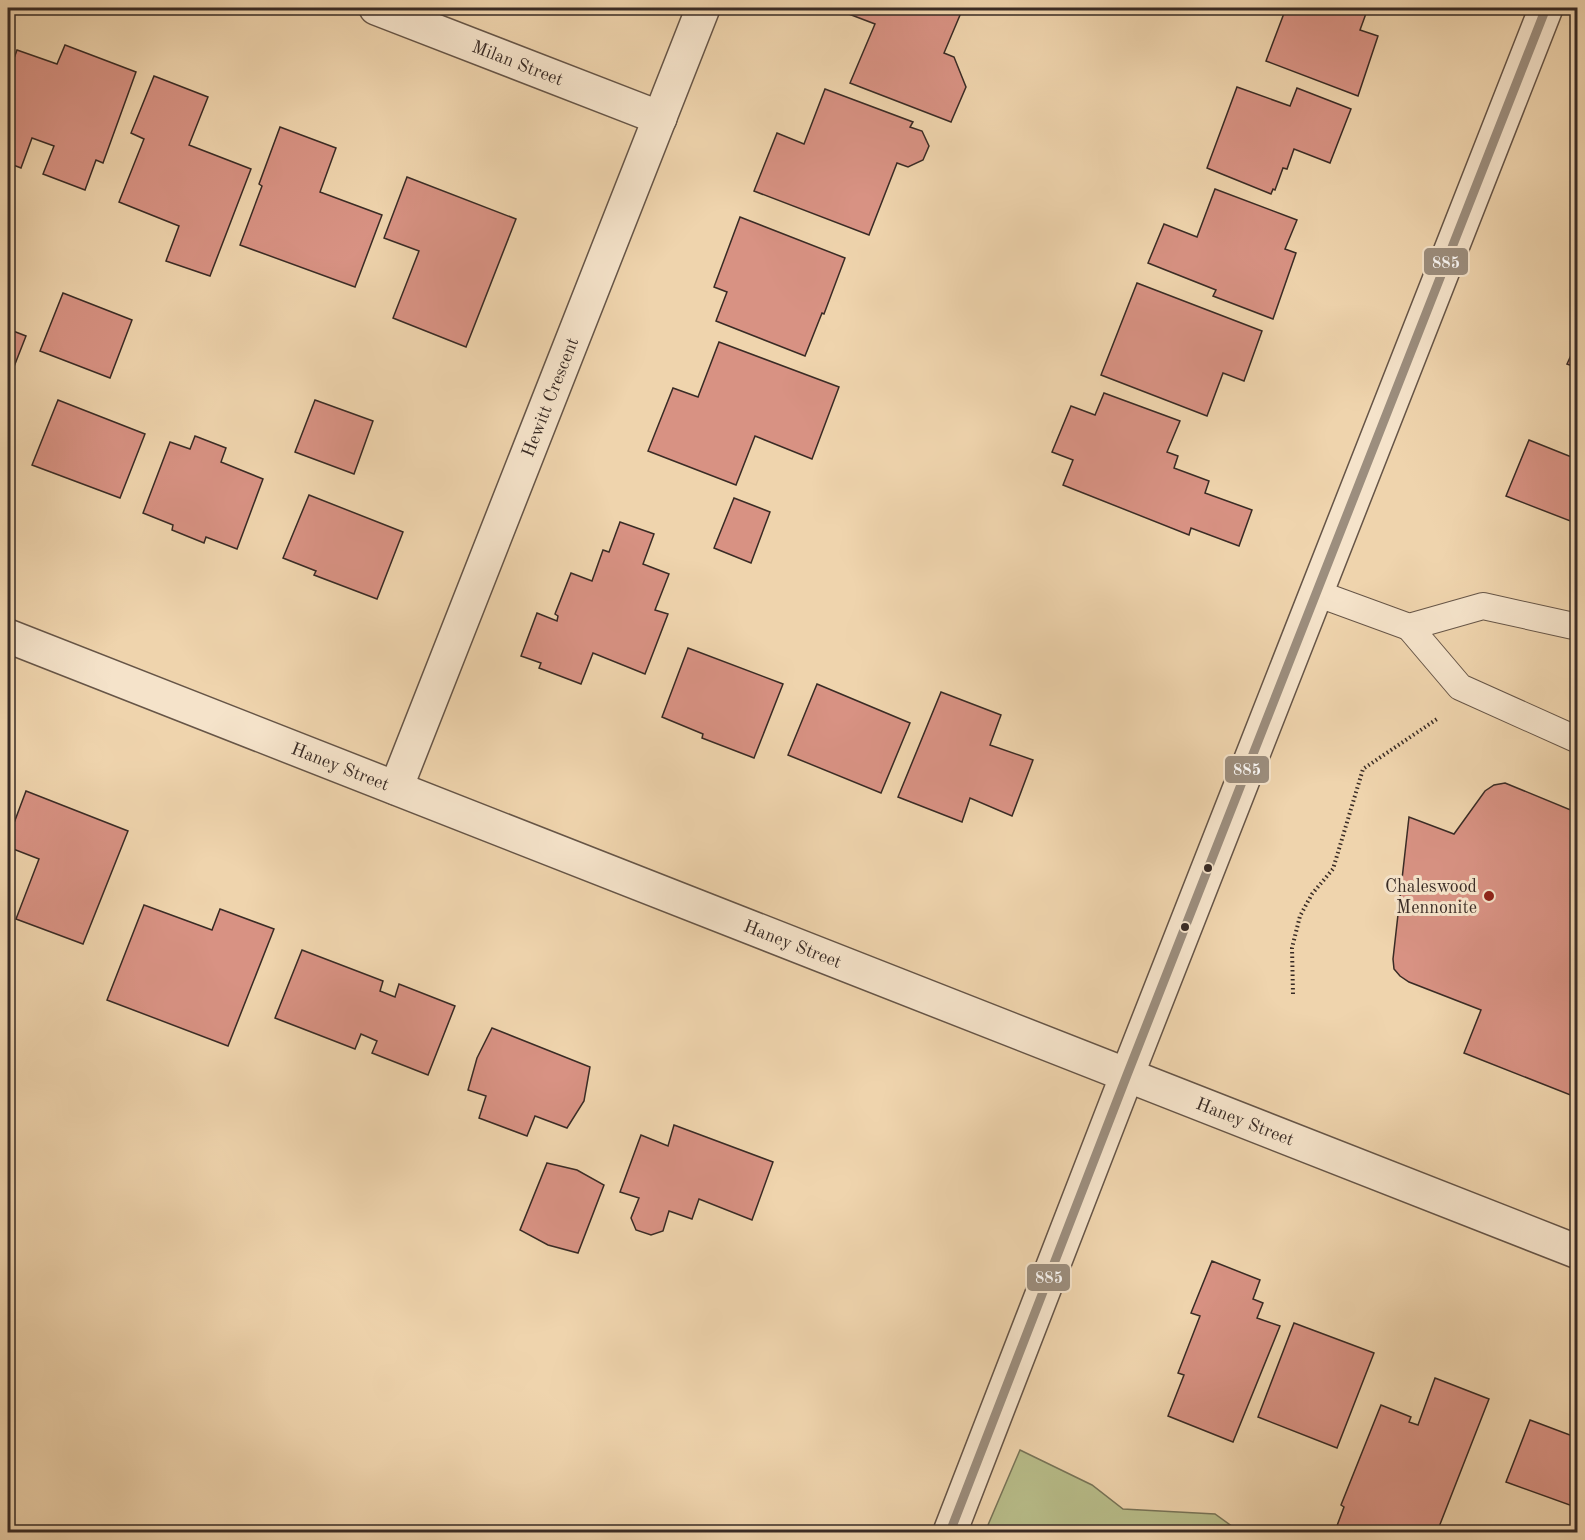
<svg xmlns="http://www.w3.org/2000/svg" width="1585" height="1540" viewBox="0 0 1585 1540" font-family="'Old Standard TT',serif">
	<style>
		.green { fill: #b8bd8a; stroke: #787458; stroke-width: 1.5 }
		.building { fill: #d89283; stroke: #392b25; stroke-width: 1.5 }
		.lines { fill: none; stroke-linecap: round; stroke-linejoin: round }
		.service-casing { stroke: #665547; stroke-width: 28 }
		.minor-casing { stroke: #665547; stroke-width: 36 }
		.tertiary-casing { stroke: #665547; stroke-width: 36 }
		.path { stroke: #392b25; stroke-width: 4; stroke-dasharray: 1.5 3; stroke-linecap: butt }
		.service { stroke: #f5e3ca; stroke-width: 26 }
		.minor { stroke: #f5e3ca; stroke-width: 33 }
		.tertiary { stroke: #f5e3ca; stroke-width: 33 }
		.bus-1-casing { stroke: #f5e3ca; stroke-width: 14 }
		.bus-1 { stroke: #9c8e7e; stroke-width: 9 }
		.bus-dot { fill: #392b25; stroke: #f5e3ca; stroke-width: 2 }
		.poi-dot { fill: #8f2418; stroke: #f5e3ca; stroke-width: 2 }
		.labels { text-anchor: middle; stroke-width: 6; stroke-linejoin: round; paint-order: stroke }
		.street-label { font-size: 18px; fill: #392b25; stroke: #f5e3ca }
		.poi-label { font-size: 18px; fill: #392b25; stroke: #f5e3ca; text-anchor: end }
		.line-badge { stroke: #f5e3ca; stroke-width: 2 }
		.badge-label { font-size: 16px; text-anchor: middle; font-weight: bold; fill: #fff }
	</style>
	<rect width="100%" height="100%" fill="#efd4ad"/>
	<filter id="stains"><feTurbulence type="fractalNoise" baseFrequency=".00333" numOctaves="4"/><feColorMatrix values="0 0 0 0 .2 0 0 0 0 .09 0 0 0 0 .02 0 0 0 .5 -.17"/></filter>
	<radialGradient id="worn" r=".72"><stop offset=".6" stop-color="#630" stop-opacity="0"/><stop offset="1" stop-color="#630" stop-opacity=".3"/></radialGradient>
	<polygon class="green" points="1020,1450 1092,1485 1123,1509 1215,1514 1240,1532 985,1532"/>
	<g class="building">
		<polygon points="833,8 963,8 944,53 954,57 966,87 951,122 850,83 875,24"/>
		<polygon points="1286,8 1368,8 1360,30 1378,36 1358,96 1266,61"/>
		<polygon points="65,45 136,72 103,163 96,160 85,190 43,174 54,146 32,138 21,168 8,163 8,75 17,50 57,64"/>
		<polygon points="154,76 208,97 189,145 251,169 210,276 166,261 179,226 119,202 144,139 131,133"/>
		<polygon points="1237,87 1290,106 1297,88 1351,109 1330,163 1294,149 1287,169 1283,168 1275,190 1273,189 1271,194 1207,168"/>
		<polygon points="825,89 913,122 910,127 922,131 929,146 923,160 908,167 897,163 869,235 754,191 777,133 804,144"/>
		<polygon points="280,127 336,148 320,192 382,215 355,287 240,245 262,186 259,184"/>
		<polygon points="407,177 516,219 466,347 393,318 419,251 384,238"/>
		<polygon points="1215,189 1297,220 1285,249 1296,253 1273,319 1213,296 1216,290 1148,263 1164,224 1197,237"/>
		<polygon points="740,217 845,258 824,314 822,313 805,356 716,321 727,292 714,287"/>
		<polygon points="1137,283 1262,331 1244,381 1223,373 1207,416 1101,375"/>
		<polygon points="63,293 132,320 110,378 40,351"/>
		<polygon points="8,329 26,336 8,382"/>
		<polygon points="1578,340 1578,368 1567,364"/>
		<polygon points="719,342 839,387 812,459 755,436 736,485 648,451 673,388 698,397"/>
		<polygon points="1104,393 1180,421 1167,452 1178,456 1174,468 1209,481 1205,493 1252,510 1239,546 1191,528 1189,535 1063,485 1073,460 1052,452 1071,406 1095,415"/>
		<polygon points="58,400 145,434 120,498 32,465"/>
		<polygon points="315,400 373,421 354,474 295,452"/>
		<polygon points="195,436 226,448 221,462 263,479 237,549 206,537 204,543 172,530 173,525 143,513 170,442 190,449"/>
		<polygon points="1529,440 1574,458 1578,448 1578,524 1506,496"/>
		<polygon points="309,495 403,532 377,599 314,575 316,571 283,558"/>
		<polygon points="734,498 770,512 751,563 714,548"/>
		<polygon points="620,522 654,534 643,564 669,574 655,610 668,614 645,674 593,653 581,684 539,668 541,663 521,656 537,613 557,621 558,616 555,614 571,573 592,581 603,550 609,552"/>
		<polygon points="688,648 783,684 754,758 702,738 703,734 662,717"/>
		<polygon points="817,684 910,723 881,793 788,755"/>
		<polygon points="941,692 1001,715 990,745 1033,760 1012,816 970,798 962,822 898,797"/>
		<polygon points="1505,783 1578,813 1578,1095 1573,1096 1464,1053 1481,1010 1409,982 1400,976 1394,969 1393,959 1409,817 1454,834 1485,791 1494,785"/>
		<polygon points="26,791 128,831 83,944 16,919 39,859 8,847 8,839"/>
		<polygon points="144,905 212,930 220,909 274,929 228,1046 107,1000"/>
		<polygon points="302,950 383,981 380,991 395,997 399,984 455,1006 428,1075 372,1053 377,1041 361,1034 355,1049 275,1018"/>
		<polygon points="492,1028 590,1067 584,1101 567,1128 535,1116 527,1136 479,1118 486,1096 468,1090 477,1058"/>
		<polygon points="674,1125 773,1162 752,1220 699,1199 692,1219 669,1211 663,1231 651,1235 636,1230 631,1218 639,1198 620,1192 641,1135 668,1146"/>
		<polygon points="547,1163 577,1170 604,1185 578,1253 548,1245 520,1230"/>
		<polygon points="1212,1261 1260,1280 1253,1299 1263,1303 1257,1318 1280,1326 1233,1442 1168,1416 1184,1375 1178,1373 1200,1316 1191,1313"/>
		<polygon points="1294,1323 1374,1353 1337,1448 1258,1417"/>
		<polygon points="1435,1378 1489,1399 1437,1532 1335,1531 1344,1507 1341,1505 1381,1405 1411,1417 1409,1422 1418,1425"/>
		<polygon points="1530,1420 1578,1438 1578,1508 1506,1482"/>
	</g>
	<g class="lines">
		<defs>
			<g id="service">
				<polyline points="1316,593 1409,627 1483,606 1578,627"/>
				<polyline points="1409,627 1460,687 1578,740"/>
			</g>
			<g id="minor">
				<path id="s1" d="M376,8L660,118"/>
				<path id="s2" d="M8,636L1578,1252"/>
				<path id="s3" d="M396,788L703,8"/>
			</g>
			<polyline id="tertiary" points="950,1532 1127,1075 1546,8"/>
		</defs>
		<use href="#service" class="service-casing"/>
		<use href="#minor" class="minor-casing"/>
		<use href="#tertiary" class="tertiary-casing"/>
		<polyline class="path" points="1293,994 1292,948 1300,916 1312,894 1333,869 1363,769 1437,719"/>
		<use href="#service" class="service"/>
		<use href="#minor" class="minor"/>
		<use href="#tertiary" class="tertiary"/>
		<defs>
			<polyline id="bus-1" points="950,1532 1127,1075 1546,8"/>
		</defs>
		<use href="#bus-1" class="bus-1-casing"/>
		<use href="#bus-1" class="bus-1"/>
	</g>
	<g class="bus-dot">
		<circle cx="1208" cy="868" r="5"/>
		<circle cx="1185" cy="927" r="5"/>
	</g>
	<circle class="poi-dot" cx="1489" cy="896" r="6"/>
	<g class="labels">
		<g class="street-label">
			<text dy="6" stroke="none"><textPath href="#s1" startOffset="152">Milan Street</textPath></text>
			<text dy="6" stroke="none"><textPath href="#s3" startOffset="420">Hewitt Crescent</textPath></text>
			<text dy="6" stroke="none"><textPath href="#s2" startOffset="357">Haney Street</textPath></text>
			<text dy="6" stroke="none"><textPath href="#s2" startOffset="843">Haney Street</textPath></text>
			<text dy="6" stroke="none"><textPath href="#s2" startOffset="1329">Haney Street</textPath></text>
		</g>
		<g class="poi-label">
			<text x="1477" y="892">Chaleswood<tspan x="1477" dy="21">Mennonite</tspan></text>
		</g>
	</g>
	<g class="line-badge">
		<rect x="1423" y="247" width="46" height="29" rx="6" fill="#9c8e7e"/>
		<rect x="1224" y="755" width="46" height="29" rx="6" fill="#9c8e7e"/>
		<rect x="1026" y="1263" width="45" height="29" rx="6" fill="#9c8e7e"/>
	</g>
	<g class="badge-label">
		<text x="1446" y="268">885</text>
		<text x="1247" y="775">885</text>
		<text x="1049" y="1283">885</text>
	</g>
	<rect width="1585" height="1540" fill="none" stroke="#efd4ad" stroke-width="30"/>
	<rect x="9" y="9" width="1567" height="1522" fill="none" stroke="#392b25" stroke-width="3"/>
	<rect x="15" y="15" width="1555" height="1510" fill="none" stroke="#392b25" stroke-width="1.5"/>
	<rect width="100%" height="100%" filter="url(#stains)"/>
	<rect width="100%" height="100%" fill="url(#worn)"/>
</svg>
